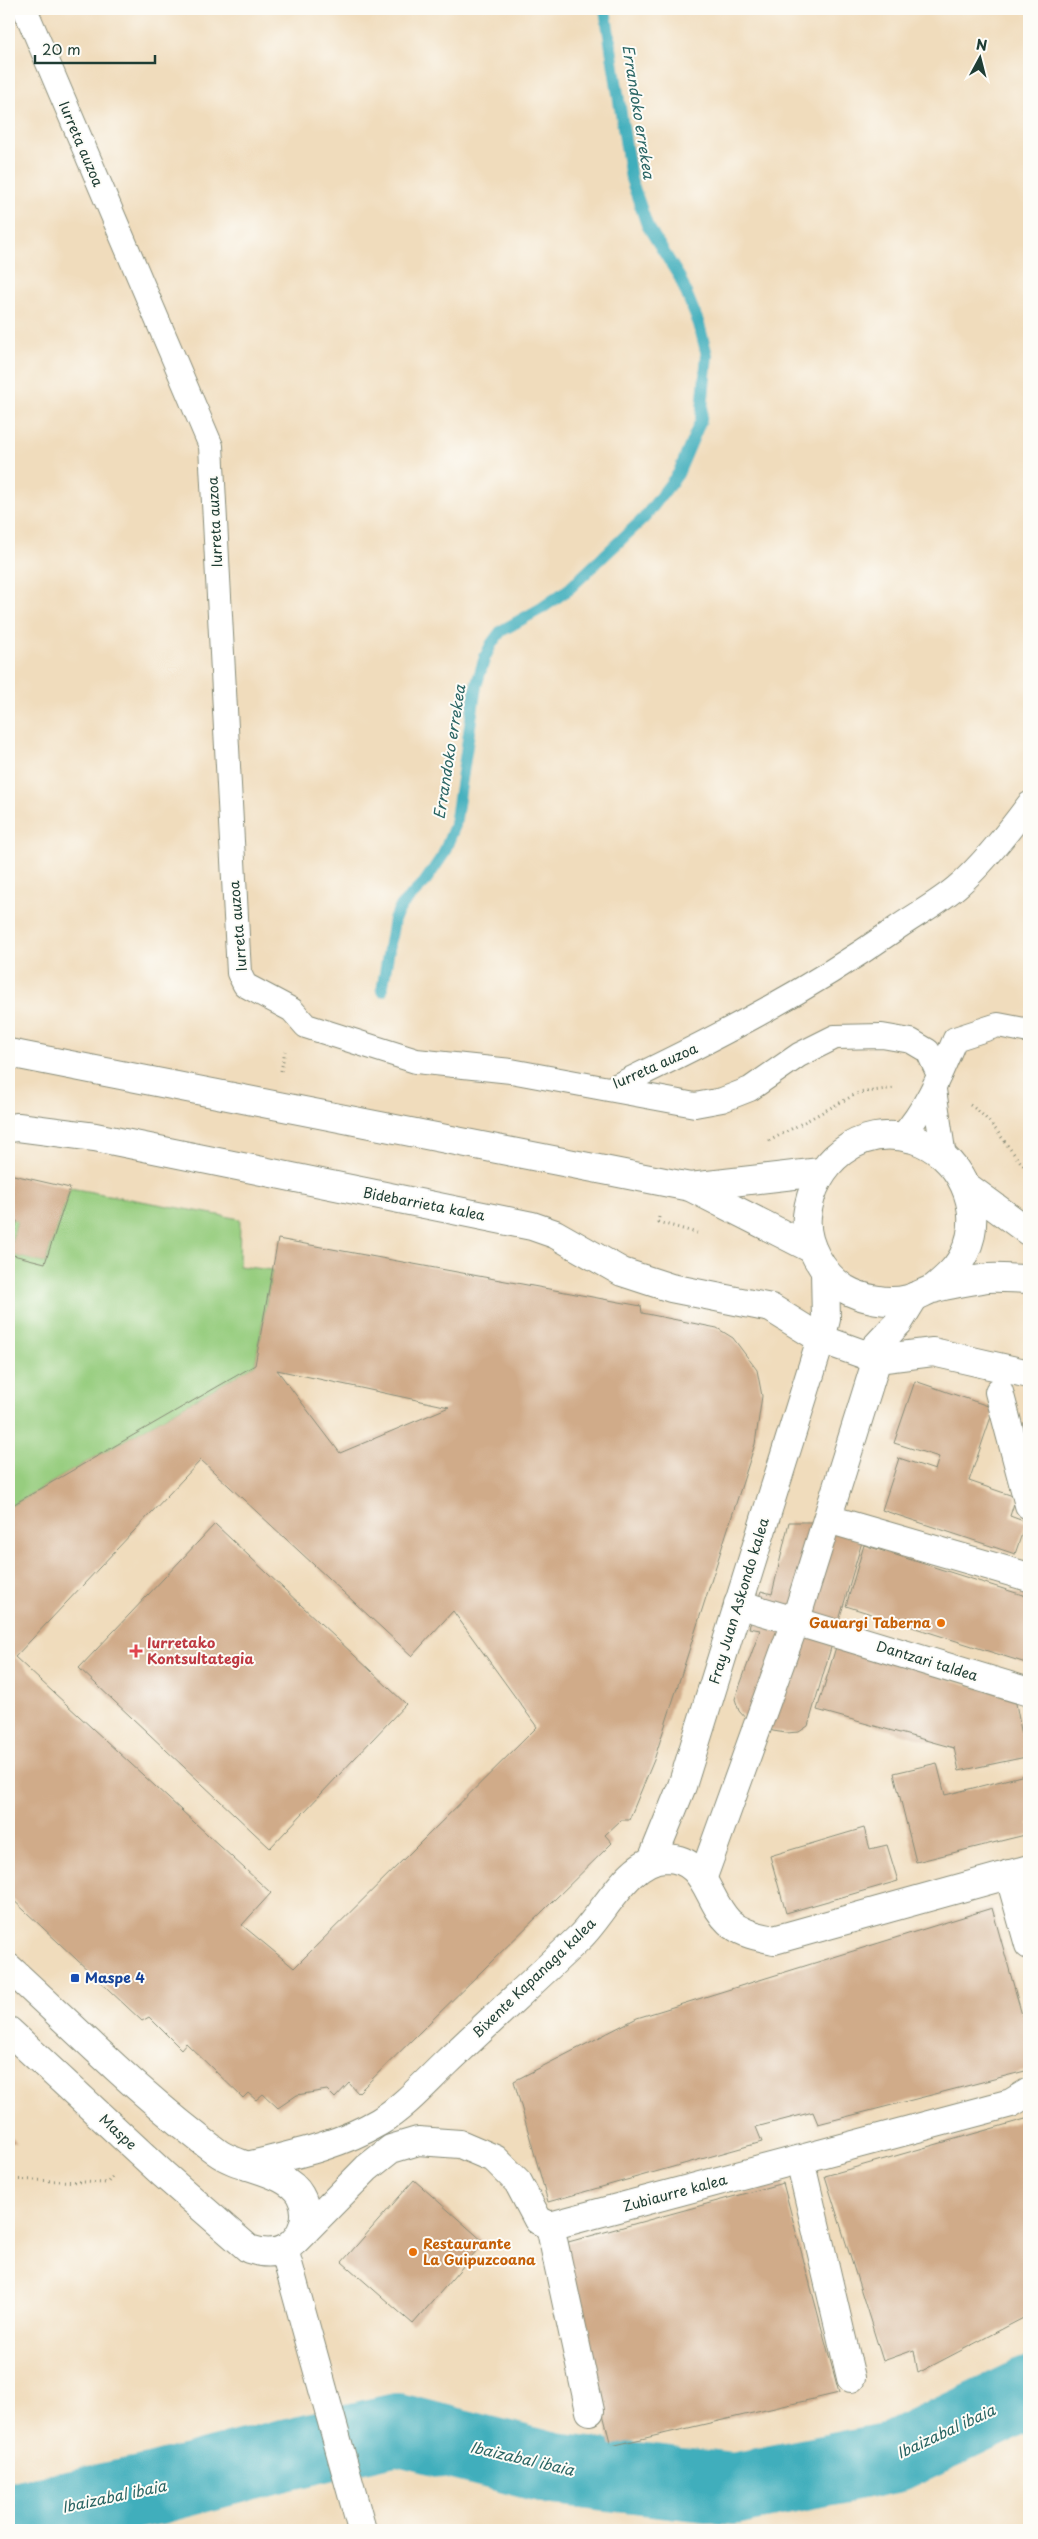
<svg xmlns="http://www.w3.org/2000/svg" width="1038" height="2539" viewBox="0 0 1038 2539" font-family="'Playpen Sans',sans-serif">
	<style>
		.green { fill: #97cd7f; stroke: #5b855a }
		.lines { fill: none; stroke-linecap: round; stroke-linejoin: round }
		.stream { stroke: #3faebc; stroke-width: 12 }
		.river { stroke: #3faebc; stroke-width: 72 }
		.building { fill: #d0ab89; fill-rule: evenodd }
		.lane-casing { stroke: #888c78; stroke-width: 26 }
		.street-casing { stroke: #888c78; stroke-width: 30 }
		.highway-casing { stroke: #888c78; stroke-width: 30 }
		.path { stroke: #888c78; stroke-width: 3; stroke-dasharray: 1 4; stroke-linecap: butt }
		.lane { stroke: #fff; stroke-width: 24 }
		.street { stroke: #fff; stroke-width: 28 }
		.highway { stroke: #fff; stroke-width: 28 }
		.food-dot { fill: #e8710a; stroke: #fdfcf7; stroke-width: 2 }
		.health-dot { fill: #e0444e; stroke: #fdfcf7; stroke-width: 2 }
		.transit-dot { fill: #1a4fb4; stroke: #fdfcf7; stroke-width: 2 }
		.labels { text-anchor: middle; stroke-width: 4; stroke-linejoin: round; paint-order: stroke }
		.street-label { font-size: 14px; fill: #1f3d34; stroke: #fdfcf7 }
		.food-label { font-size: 14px; font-weight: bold; fill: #c56008; stroke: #fdfcf7; text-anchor: end }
		.health-label { font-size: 14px; font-weight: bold; fill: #be3a42; stroke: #fdfcf7; text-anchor: start }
		.transit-label { font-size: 14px; font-weight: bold; fill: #164399; stroke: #fdfcf7; text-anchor: start }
		.water-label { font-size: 15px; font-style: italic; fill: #2a6564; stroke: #fdfcf7 }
	</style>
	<rect width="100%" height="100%" fill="#fdfcf7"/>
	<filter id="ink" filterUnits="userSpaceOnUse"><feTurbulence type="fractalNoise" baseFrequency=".02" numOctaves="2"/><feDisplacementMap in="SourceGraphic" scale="10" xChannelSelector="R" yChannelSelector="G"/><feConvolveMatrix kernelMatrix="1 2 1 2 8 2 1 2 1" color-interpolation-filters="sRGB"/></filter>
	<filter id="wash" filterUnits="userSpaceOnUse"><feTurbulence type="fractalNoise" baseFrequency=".0096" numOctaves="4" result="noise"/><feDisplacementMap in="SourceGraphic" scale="20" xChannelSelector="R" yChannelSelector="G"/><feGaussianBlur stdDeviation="1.12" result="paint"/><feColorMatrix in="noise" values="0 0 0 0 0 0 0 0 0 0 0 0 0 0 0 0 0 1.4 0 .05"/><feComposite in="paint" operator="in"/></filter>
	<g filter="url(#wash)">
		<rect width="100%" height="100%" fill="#f0dcbc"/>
		<g class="green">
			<polygon points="70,1188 240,1219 239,1266 272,1270 255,1365 9,1507 9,1254 45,1263"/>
			<polygon points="9,1218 17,1221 9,1251"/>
		</g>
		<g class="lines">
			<polyline class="stream" points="382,991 394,919 402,905 424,883 443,855 455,825 476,686 485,657 492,643 501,631 542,608 569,589 644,518 678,474 701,420 707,355 699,324 680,278 647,225 631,179 605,9"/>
			<polyline class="river" points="9,2518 155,2489 280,2456 397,2429 554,2469 733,2489 895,2457 1029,2393"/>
		</g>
		<g id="blocks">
			<g class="building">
				<polygon points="9,1174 70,1188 45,1263 9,1254 17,1221 9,1218"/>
				<path d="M278,1239L641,1306L642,1313L717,1328L733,1338L757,1370L762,1396L755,1444L654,1760L629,1820H621L605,1835L612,1843L358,2093L349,2083L335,2098L327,2090L297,2095L278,2108L263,2094L256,2100L248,2093L243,2098L186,2043L181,2049L149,2017L142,2021L9,1896V1507L255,1365ZM277,1370L449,1407L340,1453ZM201,1460L412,1656L453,1611L537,1727L294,1968L242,1925L271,1893L15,1657Z"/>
				<polygon points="915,1381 994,1408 969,1481 1016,1497 1010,1516 1026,1522 1015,1554 882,1510 899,1458 935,1470 939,1457 894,1443"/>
				<polygon points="789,1522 815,1522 862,1542 808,1726 799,1732 786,1733 773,1731 747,1720 739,1711 735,1699 760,1630 749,1628 761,1591 772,1594"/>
				<polygon points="215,1524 406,1704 270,1848 79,1668"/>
				<polygon points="864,1545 1029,1597 1029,1664 846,1606"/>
				<polygon points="836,1647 1015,1698 1026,1757 959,1771 954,1748 817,1710"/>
				<polygon points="937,1763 945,1795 1029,1774 1029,1834 916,1862 894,1773"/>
				<polygon points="864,1828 870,1849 887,1845 898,1881 786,1913 770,1856"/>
				<polygon points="992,1908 1029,2040 1029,2070 818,2124 813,2112 756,2127 762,2142 548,2202 514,2081 637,2018"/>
				<polygon points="1029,2118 1029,2315 918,2373 914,2350 883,2361 825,2176"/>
				<polygon points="9,2135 17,2143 9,2142"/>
				<polygon points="414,2180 484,2242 413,2324 342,2262"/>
				<polygon points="783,2183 839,2393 611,2446 561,2244"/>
			</g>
		</g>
	</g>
	<g filter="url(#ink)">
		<use href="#blocks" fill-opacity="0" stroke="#888c78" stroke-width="1"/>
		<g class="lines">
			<defs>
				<g id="lane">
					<polyline points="25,9 211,446 239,973 245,985 292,1010 306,1026 416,1061 511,1071 695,1105 722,1100 750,1089 799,1055 835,1037 882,1036 911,1041 928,1051 939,1075"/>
					<path d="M612,1088C711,1041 804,993 894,930C915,915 940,902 959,885C984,863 1009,831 1029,804"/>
					<polyline points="934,1090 944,1157"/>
					<path d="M901,1137C927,1108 940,1074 955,1039L998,1025L1029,1031"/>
				</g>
				<g id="street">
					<polyline points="9,1128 18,1127 95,1137 532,1226 555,1234 622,1272 671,1288 771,1308 821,1339 877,1359 933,1352 1029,1374"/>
					<polyline points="867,1356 899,1322 915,1296"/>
					<polyline points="999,1392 1029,1505"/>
					<polyline points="828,1519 1029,1577"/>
					<polyline points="738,1604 1029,1692"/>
					<polyline points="652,1860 682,1786 821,1339 826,1319 825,1271"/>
					<polyline points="1009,1874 1029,1945"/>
					<polyline points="703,1877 795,1622 877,1359"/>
					<path d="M9,1968C77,2030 142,2097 217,2152C240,2169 286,2170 300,2195C311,2214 303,2237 286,2248C274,2255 261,2253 249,2249L163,2174L9,2031"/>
					<polyline points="800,2160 851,2378"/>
					<path d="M247,2166C292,2155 338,2146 379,2122C404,2107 426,2082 447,2062C491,2020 536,1979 580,1937C604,1914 629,1858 666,1858C707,1859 706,1900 729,1922C742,1934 757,1936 774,1940L1029,1869"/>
					<polyline points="550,2226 590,2411"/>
					<polyline points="296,2240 367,2168 391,2149 418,2141 460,2144 495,2159 518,2182 538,2220 550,2226 1011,2103 1029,2092"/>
					<polyline points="284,2249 362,2530"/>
				</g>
				<g id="highway">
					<polyline points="9,1053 690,1187 812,1249"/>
					<polyline points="965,1185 1029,1232"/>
					<polyline points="690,1187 820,1172"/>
					<path d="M933,1289C946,1278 958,1268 965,1252C986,1209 959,1153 913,1139C859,1124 813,1162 807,1216C804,1243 822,1274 845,1289C862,1299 889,1304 908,1299C916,1297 924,1292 932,1289C949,1284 970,1281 988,1278C1001,1277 1016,1279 1029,1279"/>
				</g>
			</defs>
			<use href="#lane" class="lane-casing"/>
			<use href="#street" class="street-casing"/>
			<use href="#highway" class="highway-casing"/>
			<g class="path">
				<polyline points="281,1071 285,1051"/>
				<path d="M970,1105C995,1121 1008,1151 1029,1171"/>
				<polyline points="769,1141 858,1093 895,1088"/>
				<polyline points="659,1217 658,1222 697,1233"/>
				<polyline points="9,2179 107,2183 113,2176"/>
			</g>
			<use href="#lane" class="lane"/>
			<use href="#street" class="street"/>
			<use href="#highway" class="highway"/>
		</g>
	</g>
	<g class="food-dot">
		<circle cx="941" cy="1623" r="5"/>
		<circle cx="413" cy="2252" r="5"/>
	</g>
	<path class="health-dot" d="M133.5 1643.5h5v5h5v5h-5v5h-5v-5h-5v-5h5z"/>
	<rect class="transit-dot" x="70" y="1973" width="10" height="10" rx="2.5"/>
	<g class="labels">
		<g class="street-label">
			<text transform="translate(81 144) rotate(67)" y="5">Iurreta auzoa</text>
			<text transform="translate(215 522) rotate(-93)" y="5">Iurreta auzoa</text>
			<text transform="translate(238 926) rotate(-95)" y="5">Iurreta auzoa</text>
			<text transform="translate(655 1066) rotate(-24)" y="5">Iurreta auzoa</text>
			<text transform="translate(424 1204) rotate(11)" y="5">Bidebarrieta kalea</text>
			<text transform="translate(739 1601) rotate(-73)" y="5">Fray Juan Askondo kalea</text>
			<text transform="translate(927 1661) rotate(17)" y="5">Dantzari taldea</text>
			<text transform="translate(534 1978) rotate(-44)" y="5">Bixente Kapanaga kalea</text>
			<text transform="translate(118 2132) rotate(43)" y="5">Maspe</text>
			<text transform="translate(675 2193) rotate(-15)" y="5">Zubiaurre kalea</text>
		</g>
		<g class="food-label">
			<text x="931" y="1628">Gauargi Taberna</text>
			<text x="423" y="2249" text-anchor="start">Restaurante<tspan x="423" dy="16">La Guipuzcoana</tspan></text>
		</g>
		<g class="health-label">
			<text x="147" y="1648">Iurretako<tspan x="147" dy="16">Kontsultategia</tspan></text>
		</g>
		<g class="transit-label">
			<text x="85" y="1983">Maspe 4</text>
		</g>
		<g class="water-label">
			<text transform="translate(638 112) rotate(81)" y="5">Errandoko errekea</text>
			<text transform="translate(450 752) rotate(-81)" y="5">Errandoko errekea</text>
			<text transform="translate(946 2432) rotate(-25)" y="5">Ibaizabal ibaia</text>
			<text transform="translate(522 2459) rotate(13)" y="5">Ibaizabal ibaia</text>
			<text transform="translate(114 2497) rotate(-12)" y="5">Ibaizabal ibaia</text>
		</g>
	</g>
	<rect width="1038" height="2539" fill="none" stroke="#fdfcf7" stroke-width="30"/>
	<g transform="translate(980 58) rotate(7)" stroke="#fdfcf7" stroke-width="4" paint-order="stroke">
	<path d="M0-4L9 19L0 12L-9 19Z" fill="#1f3d34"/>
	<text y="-8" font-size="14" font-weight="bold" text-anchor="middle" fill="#1f3d34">N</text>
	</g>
	<path d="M35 55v8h120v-8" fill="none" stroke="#1f3d34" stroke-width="2.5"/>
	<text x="42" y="55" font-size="15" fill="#1f3d34" stroke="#fdfcf7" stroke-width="4" paint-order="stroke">20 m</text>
</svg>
